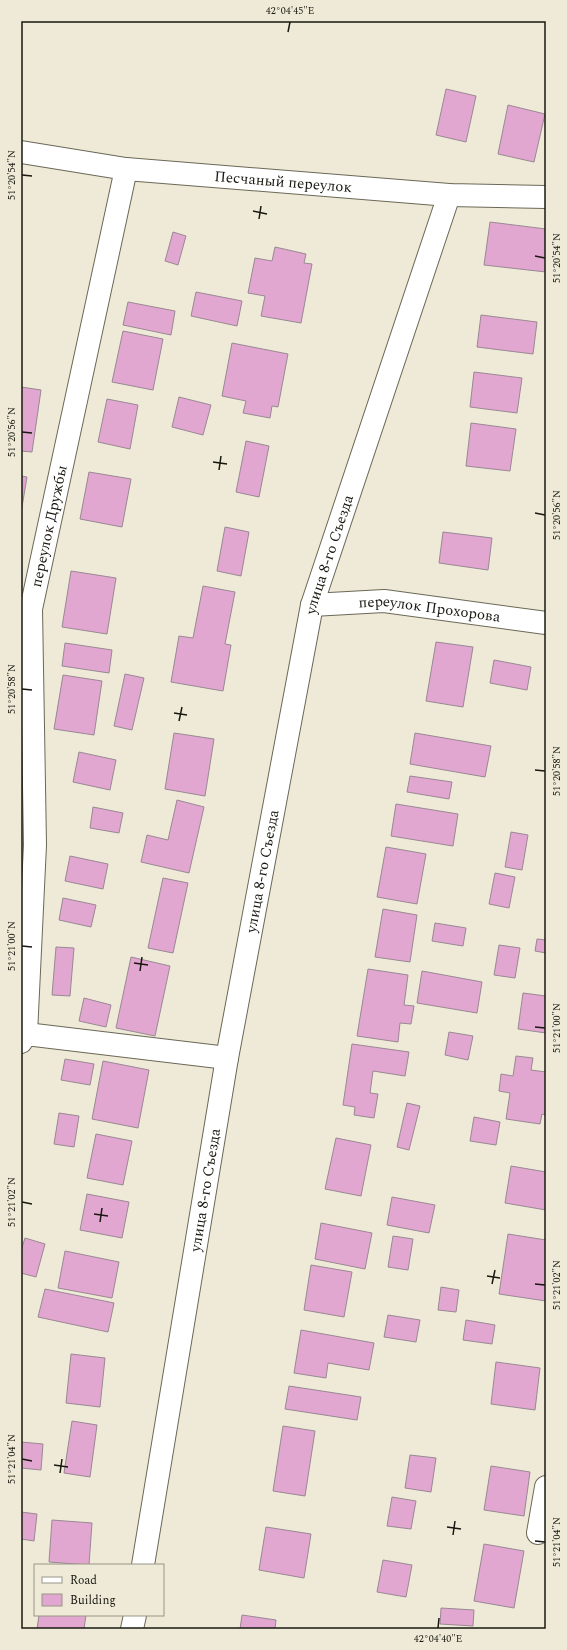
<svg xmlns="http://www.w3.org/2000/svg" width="567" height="1650" viewBox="0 0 567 1650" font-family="Spectral,serif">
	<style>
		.building { fill: #e2a7d0; stroke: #998893 }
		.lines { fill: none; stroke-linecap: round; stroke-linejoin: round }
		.street-casing { stroke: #6b6857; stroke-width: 24 }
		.street { stroke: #fff; stroke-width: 22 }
		.ticks { fill: none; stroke: #191811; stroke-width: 1.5 }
		.labels { text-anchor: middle; stroke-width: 3; stroke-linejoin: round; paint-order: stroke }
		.street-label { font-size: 15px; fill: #191811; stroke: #eeead7 }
		.neatline { fill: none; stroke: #191811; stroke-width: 1.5 }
		.ticks-label { font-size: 10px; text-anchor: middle; fill: #191811 }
	</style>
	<rect width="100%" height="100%" fill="#eeead7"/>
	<g class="building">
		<polygon points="446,89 476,96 466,142 436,135"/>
		<polygon points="508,105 545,114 534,162 498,154"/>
		<polygon points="490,222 546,229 546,272 484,265"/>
		<polygon points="173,232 186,236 178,265 165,261"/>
		<polygon points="275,247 306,254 304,263 312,264 301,323 261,316 265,296 248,293 255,258 272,261"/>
		<polygon points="196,292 242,301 237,326 191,316"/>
		<polygon points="128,302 175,311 171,335 123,325"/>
		<polygon points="481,315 537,322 533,354 477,347"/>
		<polygon points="123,331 163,339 153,390 112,382"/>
		<polygon points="232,343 288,354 278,407 272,406 270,418 243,413 246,401 222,396"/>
		<polygon points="474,372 522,378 517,413 470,407"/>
		<polygon points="21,387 41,390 32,452 21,451"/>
		<polygon points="179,397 211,405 203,435 172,427"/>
		<polygon points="107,399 138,405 130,449 98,442"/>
		<polygon points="471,423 516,429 510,471 466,466"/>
		<polygon points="246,441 269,446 259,497 236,492"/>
		<polygon points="89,472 131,479 122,527 80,519"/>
		<polygon points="21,476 27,477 21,513"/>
		<polygon points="225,527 249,532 241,576 217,571"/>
		<polygon points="443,532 492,538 488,570 439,563"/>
		<polygon points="71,571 116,578 107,634 62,627"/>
		<polygon points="203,586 235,592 225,644 231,645 223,691 171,682 179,636 193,638"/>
		<polygon points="436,642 473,647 463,707 426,701"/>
		<polygon points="65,643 112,650 109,673 62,666"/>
		<polygon points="494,660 531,667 527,690 490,683"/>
		<polygon points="125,674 144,678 132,730 114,726"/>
		<polygon points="63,675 102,681 94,735 54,729"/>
		<polygon points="174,733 214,739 205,796 165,789"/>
		<polygon points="415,733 491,746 485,777 410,764"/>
		<polygon points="79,752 116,760 110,790 73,782"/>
		<polygon points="410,776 452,782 449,799 407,792"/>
		<polygon points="177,800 204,807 189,873 141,862 147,835 168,840"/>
		<polygon points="396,804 458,814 453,846 391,836"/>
		<polygon points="93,807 123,813 119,833 90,828"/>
		<polygon points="511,832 528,835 522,870 505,867"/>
		<polygon points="386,847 426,854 417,904 377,897"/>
		<polygon points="70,856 108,864 103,889 65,881"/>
		<polygon points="495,873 515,877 509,908 489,904"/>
		<polygon points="163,878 188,883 173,953 148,948"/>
		<polygon points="63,898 96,905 91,927 59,920"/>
		<polygon points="383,909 417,915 410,962 375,957"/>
		<polygon points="435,923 466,928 463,946 432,941"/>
		<polygon points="537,939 546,940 546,953 535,951"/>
		<polygon points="499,945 520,948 515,978 494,975"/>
		<polygon points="56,947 74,948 70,996 52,995"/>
		<polygon points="131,957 170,966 155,1036 116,1028"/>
		<polygon points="368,969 408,975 404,1005 414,1006 411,1024 400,1023 398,1042 357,1036"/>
		<polygon points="422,971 482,982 477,1013 417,1003"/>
		<polygon points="523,993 546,996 546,1033 518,1029"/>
		<polygon points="84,998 111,1005 106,1027 79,1021"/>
		<polygon points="449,1032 473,1036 468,1060 445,1055"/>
		<polygon points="352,1044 409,1052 405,1076 373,1071 370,1093 378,1094 374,1118 354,1115 355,1107 343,1105"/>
		<polygon points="516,1056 533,1058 531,1070 546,1072 546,1115 542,1114 540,1124 506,1119 510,1093 499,1091 501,1074 513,1076"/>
		<polygon points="65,1059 94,1064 90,1085 61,1080"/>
		<polygon points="103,1061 149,1070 138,1128 92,1119"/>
		<polygon points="407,1103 420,1106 409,1150 397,1147"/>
		<polygon points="59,1113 79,1116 74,1147 54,1144"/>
		<polygon points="474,1117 500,1122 496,1145 470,1141"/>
		<polygon points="96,1134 132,1141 123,1185 87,1178"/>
		<polygon points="336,1138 371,1145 361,1196 325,1189"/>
		<polygon points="511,1166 546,1172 546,1210 505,1203"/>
		<polygon points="87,1194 129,1202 122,1238 80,1230"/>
		<polygon points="392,1197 435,1205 429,1233 387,1225"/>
		<polygon points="321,1223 372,1233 365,1269 315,1259"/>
		<polygon points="508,1234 546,1240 546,1301 499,1294"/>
		<polygon points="393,1236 413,1239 408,1270 388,1267"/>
		<polygon points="25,1238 45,1244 36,1277 21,1273 21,1251"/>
		<polygon points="65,1251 119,1262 112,1298 58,1288"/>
		<polygon points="311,1265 352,1272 344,1317 304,1310"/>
		<polygon points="441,1287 459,1290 456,1312 438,1310"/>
		<polygon points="45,1289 114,1303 108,1332 38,1317"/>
		<polygon points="388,1315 420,1320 416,1342 384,1337"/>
		<polygon points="466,1320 495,1325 492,1344 463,1340"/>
		<polygon points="301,1330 374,1343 369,1370 328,1363 326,1378 294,1373"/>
		<polygon points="71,1354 105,1358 100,1407 66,1403"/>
		<polygon points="496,1362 540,1368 535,1410 491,1404"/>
		<polygon points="289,1386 361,1397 357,1420 285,1409"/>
		<polygon points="72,1421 97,1425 90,1477 64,1473"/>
		<polygon points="283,1426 315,1431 305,1496 273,1491"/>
		<polygon points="21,1442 43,1444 41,1470 21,1468"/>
		<polygon points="410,1455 436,1458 431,1492 405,1488"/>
		<polygon points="491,1466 530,1472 524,1516 484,1510"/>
		<polygon points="392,1497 416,1501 411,1529 387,1526"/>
		<polygon points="21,1512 37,1514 34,1541 21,1539"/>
		<polygon points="52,1520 92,1523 89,1565 49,1562"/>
		<polygon points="266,1527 311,1534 304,1578 259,1570"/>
		<polygon points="484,1544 524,1551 514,1608 474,1601"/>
		<polygon points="383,1560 412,1565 406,1597 377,1592"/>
		<polygon points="441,1608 474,1610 473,1626 440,1624"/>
		<polygon points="39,1615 86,1615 84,1629 37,1629"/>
		<polygon points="242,1615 276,1620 275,1629 240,1629"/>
	</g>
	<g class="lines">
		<defs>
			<g id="street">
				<path id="s1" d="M21,152L126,169L449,195L546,197"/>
				<path id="s2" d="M312,605L384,601L546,623"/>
				<path id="s3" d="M26,1034L35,845L31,609L126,169"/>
				<polyline points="21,1042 26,1034 227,1058"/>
				<polyline points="538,1533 546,1487"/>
				<path id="s4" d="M143,1565L227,1058L312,605L449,195"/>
				<polyline points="132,1629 135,1615"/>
			</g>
		</defs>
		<use href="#street" class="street-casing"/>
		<use href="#street" class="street"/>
	</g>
	<path class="ticks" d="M288,32L290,22M22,175L32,176M253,211L267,214M259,219L261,206M535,256L545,258M22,432L32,433M213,462L227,464M219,470L221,456M535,513L545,515M22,689L32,690M174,713L187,715M179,721L182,707M535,770L545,771M22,946L32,947M134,963L148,965M140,971L142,957M535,1027L545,1028M22,1202L32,1204M94,1214L108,1216M100,1222L102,1208M487,1276L500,1278M492,1284L495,1270M535,1284L545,1285M22,1459L32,1461M54,1465L68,1467M60,1473L62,1459M447,1527L461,1529M453,1535L455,1521M535,1541L545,1542M438,1628L439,1618"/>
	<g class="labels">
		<g class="street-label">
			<text dy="5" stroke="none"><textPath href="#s1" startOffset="264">Песчаный переулок</textPath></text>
			<text dy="5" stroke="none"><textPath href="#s3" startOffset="510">переулок Дружбы</textPath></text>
			<text dy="5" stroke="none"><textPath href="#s4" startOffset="1028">улица 8-го Съезда</textPath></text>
			<text dy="5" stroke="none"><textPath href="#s2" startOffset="118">переулок Прохорова</textPath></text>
			<text dy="5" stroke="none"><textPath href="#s4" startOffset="704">улица 8-го Съезда</textPath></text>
			<text dy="5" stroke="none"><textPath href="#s4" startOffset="380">улица 8-го Съезда</textPath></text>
		</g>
	</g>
	<rect width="567" height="1650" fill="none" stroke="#eeead7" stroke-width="44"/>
	<rect x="34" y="1564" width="130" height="52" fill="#eeead7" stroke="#999688"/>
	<rect x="42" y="1577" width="20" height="6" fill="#ffffff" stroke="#999688"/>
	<text x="70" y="1584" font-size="12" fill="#191811">Road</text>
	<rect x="42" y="1594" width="20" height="12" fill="#e2a7d0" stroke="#999688"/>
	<text x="70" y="1604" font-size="12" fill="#191811">Building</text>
	<rect x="22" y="22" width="523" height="1606" class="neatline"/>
	<g class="ticks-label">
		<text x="290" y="14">42°04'45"E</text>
		<text transform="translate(11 175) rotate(-90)" y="4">51°20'54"N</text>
		<text transform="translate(556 258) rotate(-90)" y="4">51°20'54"N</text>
		<text transform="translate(11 432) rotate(-90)" y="4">51°20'56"N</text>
		<text transform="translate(556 515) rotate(-90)" y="4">51°20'56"N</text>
		<text transform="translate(11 689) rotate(-90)" y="4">51°20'58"N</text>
		<text transform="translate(556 771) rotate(-90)" y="4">51°20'58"N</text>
		<text transform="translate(11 946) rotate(-90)" y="4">51°21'00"N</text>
		<text transform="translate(556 1028) rotate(-90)" y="4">51°21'00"N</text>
		<text transform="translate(11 1202) rotate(-90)" y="4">51°21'02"N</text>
		<text transform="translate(556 1285) rotate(-90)" y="4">51°21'02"N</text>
		<text transform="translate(11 1459) rotate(-90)" y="4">51°21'04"N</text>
		<text transform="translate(556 1542) rotate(-90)" y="4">51°21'04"N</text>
		<text x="438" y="1642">42°04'40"E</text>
	</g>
</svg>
